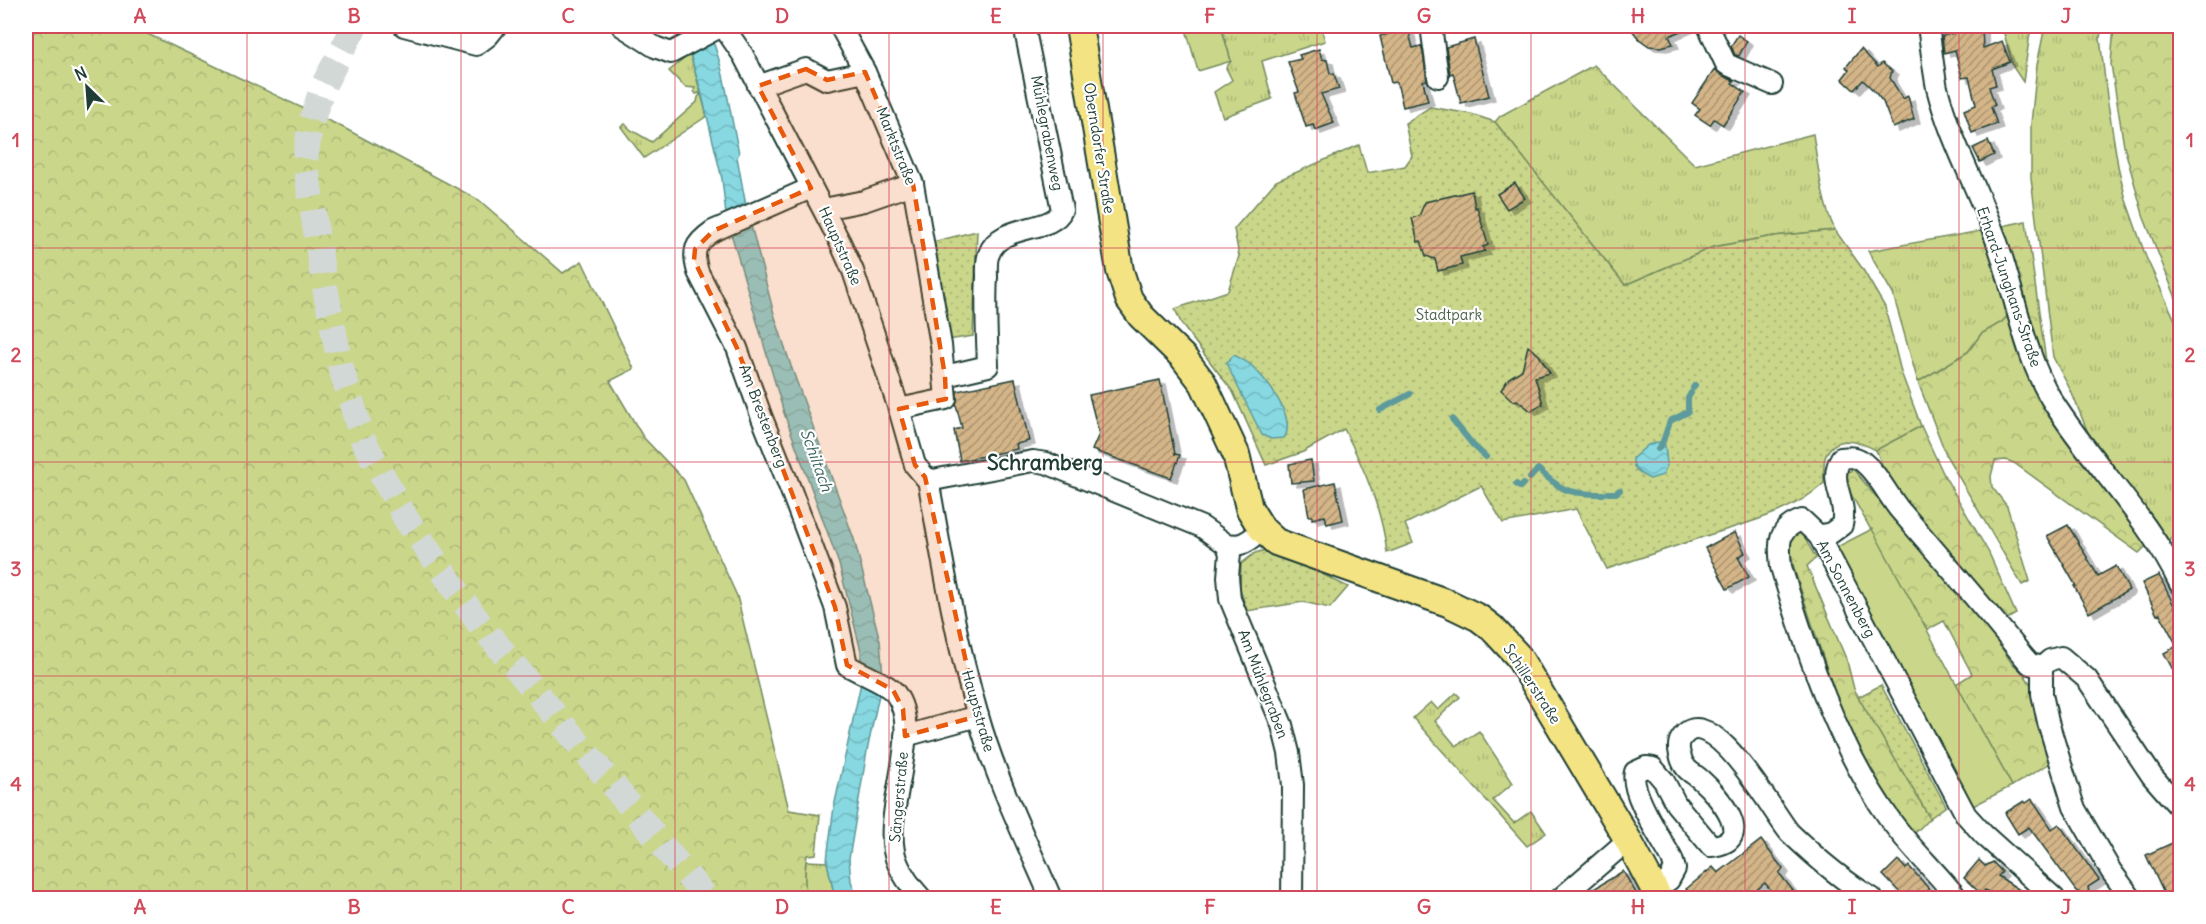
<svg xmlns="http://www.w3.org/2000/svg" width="2206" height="924" viewBox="0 0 2206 924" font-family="Delius,sans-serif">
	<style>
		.grass { fill: url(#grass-tufts); stroke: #748a5e; stroke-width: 1.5 }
		.forest { fill: url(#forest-crowns); stroke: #748a5e; stroke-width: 1.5 }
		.park { fill: url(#park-dots); stroke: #748a5e; stroke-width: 1.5 }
		.garden { fill: #cad689; stroke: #748a5e; stroke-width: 1.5 }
		.water { fill: url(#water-waves); stroke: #5d9a9c; stroke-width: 1.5 }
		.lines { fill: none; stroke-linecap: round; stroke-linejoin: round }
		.stream { stroke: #5d9a9c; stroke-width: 6 }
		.building { fill: url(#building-hatch); stroke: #1f3d34; stroke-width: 1.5; filter: url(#shadow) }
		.major-tunnel { stroke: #d2d8d6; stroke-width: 26; stroke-dasharray: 26 13; stroke-linecap: butt }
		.minor-casing { stroke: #1f3d34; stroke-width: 24 }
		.major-casing { stroke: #1f3d34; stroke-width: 30 }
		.minor { stroke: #fff; stroke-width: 20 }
		.major { stroke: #f4e382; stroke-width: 26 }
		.marked { fill: #e8590c; fill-opacity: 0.2; stroke: #e8590c; stroke-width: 4.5; stroke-dasharray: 12 8; stroke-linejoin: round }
		.grid { fill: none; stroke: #d1495b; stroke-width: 1.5; stroke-opacity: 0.55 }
		.labels { text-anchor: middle; stroke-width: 4.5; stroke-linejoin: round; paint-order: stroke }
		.street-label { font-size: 15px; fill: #1f3d34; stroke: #fff }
		.park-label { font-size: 15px; fill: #4a6349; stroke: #fff }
		.water-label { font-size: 16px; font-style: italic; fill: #39645f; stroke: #fff }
		.district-label { font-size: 21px; font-weight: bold; fill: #1f3d34; stroke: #fff }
		.neatline { fill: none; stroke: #d1495b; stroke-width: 2 }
		.grid-label { font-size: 20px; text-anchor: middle; font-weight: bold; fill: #d1495b }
	</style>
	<defs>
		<pattern id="grass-tufts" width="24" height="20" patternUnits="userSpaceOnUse" patternTransform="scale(1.5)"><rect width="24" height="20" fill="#cad689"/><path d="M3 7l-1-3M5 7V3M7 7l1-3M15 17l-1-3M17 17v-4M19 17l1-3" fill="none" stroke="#adb977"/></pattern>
		<pattern id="forest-crowns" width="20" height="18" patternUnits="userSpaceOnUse" patternTransform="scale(1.5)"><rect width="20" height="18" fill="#cad689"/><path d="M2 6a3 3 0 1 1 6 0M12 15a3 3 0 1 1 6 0" fill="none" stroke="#adb977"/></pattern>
		<pattern id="park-dots" width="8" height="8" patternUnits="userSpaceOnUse" patternTransform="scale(1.5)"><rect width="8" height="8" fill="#cad689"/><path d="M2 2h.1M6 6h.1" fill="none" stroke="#adb977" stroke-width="1.8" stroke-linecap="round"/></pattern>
		<pattern id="water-waves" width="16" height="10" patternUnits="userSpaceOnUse" patternTransform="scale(1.5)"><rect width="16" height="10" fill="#87d8e1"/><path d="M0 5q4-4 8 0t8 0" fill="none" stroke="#74bac2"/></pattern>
		<pattern id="building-hatch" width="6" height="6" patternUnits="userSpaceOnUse" patternTransform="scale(1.5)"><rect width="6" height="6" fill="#d4b588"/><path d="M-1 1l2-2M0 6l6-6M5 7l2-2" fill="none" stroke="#ab9470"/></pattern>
		<filter id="shadow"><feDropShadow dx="6" dy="4" stdDeviation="0" flood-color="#0004"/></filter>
	</defs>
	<rect width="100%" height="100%" fill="#fff"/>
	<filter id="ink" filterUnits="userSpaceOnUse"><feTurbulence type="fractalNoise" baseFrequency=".0167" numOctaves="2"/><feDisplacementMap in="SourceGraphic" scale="12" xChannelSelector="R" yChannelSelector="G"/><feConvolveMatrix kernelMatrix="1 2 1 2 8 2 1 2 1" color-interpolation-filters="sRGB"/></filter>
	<g filter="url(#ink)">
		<g class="grass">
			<polygon points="1221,26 1269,26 1272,32 1290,26 1295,26 1298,32 1321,26 1325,41 1262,61 1272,99 1223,117 1214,92 1232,80 1226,68 1231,61"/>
			<polygon points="2002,26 2031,26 2023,82 2013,67"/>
			<polygon points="2045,26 2102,26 2100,38 2107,97 2118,166 2126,200 2146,257 2180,331 2180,532 2168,541 2094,447 2071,391 2053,357 2031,178 2031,124 2037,65"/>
			<polygon points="690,54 707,116 644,158 621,127 625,124 631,130 652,142 697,102 698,97 700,95 699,93 696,94 694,91 695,88 685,87 669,71"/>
			<path d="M1594,65L1695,165L1813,134C1818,165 1821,201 1835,230L1774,236L1713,247L1625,285L1495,122L1500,116Z"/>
			<polygon points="1986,230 2014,309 2002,322 1981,334 1968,352 1918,382 1893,294 1868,251"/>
			<polygon points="1456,693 1460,697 1435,721 1456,746 1479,731 1513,783 1493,800 1514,823 1531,811 1546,833 1527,846 1413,718 1431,702 1438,710"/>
			<polygon points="806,861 827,862 835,898 807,898 804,884"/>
		</g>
		<g class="forest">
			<path d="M26,26H131L342,127L479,200L563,273L582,261L634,369L610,381L643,437L684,480L737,596L789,810L820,815L816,854L807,855C804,870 804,884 807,898H26Z"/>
			<polygon points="2114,26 2180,26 2180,308 2144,218 2124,146 2111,64"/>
			<polygon points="2026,221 2046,361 2043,365 1998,227"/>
			<polygon points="2014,309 2021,355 2151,541 2139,553 2014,463 2006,460 1995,461 1991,476 1992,487 2007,506 2030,581 2022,585 1947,457 1918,382 1968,352 1981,334 2002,322"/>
			<polygon points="1921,426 1944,475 1989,553 2016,614 2005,620 1898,502 1876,450"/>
			<polygon points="1853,469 1920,549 1975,607 2011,662 2024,674 2031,685 2052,762 2012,786 1956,684 1972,674 1944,621 1927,630 1847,487 1845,474"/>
			<polygon points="1800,530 1816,558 1807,566 1847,661 1854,689 1930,818 1912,836 1875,779 1846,727 1795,572 1788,542 1789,534"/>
		</g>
		<g class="park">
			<path d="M1430,107L1471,114L1495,122L1625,285L1713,247L1774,236L1835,230L1862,268L1885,307L1901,372L1921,426L1876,450C1859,441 1833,433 1825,458C1823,465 1824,475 1824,483C1795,511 1750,522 1712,534C1677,546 1642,557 1607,569L1576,509L1503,523L1481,486L1405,524L1413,543L1387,553C1382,509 1364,468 1344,429L1303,452L1266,465L1233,392L1182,325L1175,309L1228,291L1239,256L1234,229L1276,181L1359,145L1367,173L1405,166L1412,156L1405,123Z"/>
			<polygon points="977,231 973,336 948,340 932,242"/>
			<polygon points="1265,550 1272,555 1296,561 1348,587 1330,608 1303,602 1247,611 1240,589 1241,564 1255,553"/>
			<polygon points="1881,685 1946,806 1930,818 1858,697"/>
		</g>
		<g class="garden">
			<polygon points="1185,26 1221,26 1231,61 1198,71"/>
			<polygon points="1872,529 2012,786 1973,806 1835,548"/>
		</g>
		<g class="water">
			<path d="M674,26H707C725,67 729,110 739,153L737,157L746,206L774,314L791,366L854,539L880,641L883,676L867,751L849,859L851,881L857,898H835L827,862L828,851L834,807L861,683V651L839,564L784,413L730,230L726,215L722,179L701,91L690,54Z"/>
			<path d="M1234,355C1241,359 1249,362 1254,368C1268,382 1297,419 1284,438L1271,439L1262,435L1226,363Z"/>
			<path d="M1659,442L1665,445L1667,465L1663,475L1650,479C1640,474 1632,470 1633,458L1648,445Z"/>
		</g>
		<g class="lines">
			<g class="stream">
				<polyline points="1693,388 1695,385"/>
				<polyline points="1380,410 1410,394"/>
				<polyline points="1452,419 1473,445 1486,457"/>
				<polyline points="1658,449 1662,444 1670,421 1688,412 1688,398 1691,393"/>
				<path d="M1530,478L1538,469C1562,492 1570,494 1603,494"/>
				<polyline points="1516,484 1520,487 1523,484"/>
				<polyline points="1608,493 1616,493 1620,490"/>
			</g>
		</g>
		<g class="building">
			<polygon points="1641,26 1692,26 1669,36 1673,44 1661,47 1649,46 1639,39 1632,30"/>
			<polygon points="1953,26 1982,26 1983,48 2002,41 2010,62 1992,69 1996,85 1989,87 1995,105 1991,107 1997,124 1972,133 1964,110 1976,105 1969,77 1962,78 1955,50 1944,53 1942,36 1954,33"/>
			<polygon points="1408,29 1413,48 1421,46 1423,53 1427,80 1423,81 1428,101 1403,107 1397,82 1391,83 1380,36"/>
			<polygon points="1738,35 1747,41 1739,56 1735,55 1731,46"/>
			<polygon points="1474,39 1489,96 1461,103 1453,73 1450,74 1446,47"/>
			<polygon points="1319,49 1322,59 1327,60 1330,73 1334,74 1339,89 1321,94 1334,123 1315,130 1313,125 1306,127 1295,93 1299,92 1288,62 1301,59 1299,55"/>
			<polygon points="1861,49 1878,67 1882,63 1892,71 1890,78 1903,99 1908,96 1914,119 1893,128 1883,102 1874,91 1863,80 1854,90 1842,79 1849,70 1846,67"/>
			<polygon points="1715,69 1721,75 1734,81 1732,83 1745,92 1723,125 1714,119 1710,125 1695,115 1700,109 1692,103"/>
			<polygon points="1988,141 1994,155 1980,162 1973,148"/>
			<polygon points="1515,183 1525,198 1507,209 1497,194"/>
			<polygon points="1472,191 1475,208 1477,207 1488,245 1483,247 1485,251 1460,257 1462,265 1438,271 1435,259 1426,256 1421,241 1418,242 1412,218 1419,216 1425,202"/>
			<polygon points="1528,346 1539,355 1550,373 1535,377 1543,404 1531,411 1517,400 1513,401 1501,390 1509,378 1522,370"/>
			<polygon points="1015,379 1029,441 1016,444 1017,449 960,461 954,430 962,428 956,405 957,391"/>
			<polygon points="1160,380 1175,454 1180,455 1171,478 1092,450 1099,434 1089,395"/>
			<polygon points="1311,460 1314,481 1291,483 1289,464"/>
			<polygon points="1335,482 1343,520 1327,524 1325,516 1312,519 1312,516 1309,516 1304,489"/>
			<polygon points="2068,525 2098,576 2116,566 2129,590 2089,613 2074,586 2076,586 2047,536"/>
			<polygon points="1735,532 1745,553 1738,557 1749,577 1727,589 1705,548"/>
			<polygon points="2159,575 2181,620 2181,685 2164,653 2177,646 2160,614 2157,615 2142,583"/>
			<polygon points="2032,799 2052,829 2059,824 2099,880 2088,887 2090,898 2076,891 2029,827 2018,834 2005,813 2024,801 2026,803"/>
			<polygon points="2181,839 2181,891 2166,898 2146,855"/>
			<polygon points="1761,840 1783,869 1779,873 1799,898 1777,898 1765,883 1747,898 1742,891 1732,898 1694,898 1686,889 1713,867 1718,873"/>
			<polygon points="1898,860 1906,869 1909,866 1937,898 1905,898 1883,875"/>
			<polygon points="1979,860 1985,866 1993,862 2002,872 1998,876 2032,898 1998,898 1985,890 1981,894 1964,878"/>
			<polygon points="1623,871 1639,898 1579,898"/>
		</g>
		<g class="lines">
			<polyline class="major-tunnel" points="355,26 323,86 311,122 305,160 323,277 341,368 363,440 406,519 479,623 706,898"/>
			<defs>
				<g id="minor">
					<polyline points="404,26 476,45 488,36 496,26"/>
					<polyline points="622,26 655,47 671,53 722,26"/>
					<polyline points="723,26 743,55 840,242 853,271 899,409 915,465 925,477 933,480 1033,461 1046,463 1202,527 1226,544 1237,545 1244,543 1251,539 1262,529"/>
					<polyline points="840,26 865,72 913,184 941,345 946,399 899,409"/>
					<polyline points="1431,26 1438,77"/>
					<polyline points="1708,26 1726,64 1772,84"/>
					<path d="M1928,26C1931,46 1933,68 1937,88C1951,143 1980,192 1998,245C2016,297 2024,356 2053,402C2093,465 2148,517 2180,584"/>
					<polyline points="758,86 806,69 827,80 865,72"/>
					<path d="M811,188L713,231C694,244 692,251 698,272L737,348L762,418L790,488L835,607L847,665C859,673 887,683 895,693C926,734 877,818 898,864C903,876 913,889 921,898"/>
					<polyline points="824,209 864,201 913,184"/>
					<path d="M945,376L988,366C987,336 985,306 987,277C987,270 986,260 989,254C1000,222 1052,234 1062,210L1024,26"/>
					<path d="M928,479C942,558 955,638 978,716C996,779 1025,838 1051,898"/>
					<path d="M1819,536L1831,533L1842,525C1848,499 1827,483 1841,458C1849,457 1856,456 1863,462C1878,474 1887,494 1899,509C1941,558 1983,606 2023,656L2030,664L2042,667"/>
					<polyline points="1226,544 1230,553 1228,577 1230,599 1282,725 1289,753 1293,785 1292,898"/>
					<polyline points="2042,667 2042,694 2048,722 2074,807 2111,871 2131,898"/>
					<polyline points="2042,667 2050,660 2061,657 2087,679 2152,776 2180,808"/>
					<polyline points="905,736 978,716"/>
					<path d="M1654,890L1669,880L1675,869L1672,859C1662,840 1629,792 1635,772L1646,767L1653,768L1664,781L1676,804L1711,846C1758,842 1719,796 1701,780C1697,776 1691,773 1687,769C1681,762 1676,747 1681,739C1709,693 1777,820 1790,833C1815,857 1843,881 1872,898"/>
					<polyline points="1561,898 1628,840"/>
					<path d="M1957,898C1936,871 1909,847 1889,818C1837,745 1807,653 1781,567C1779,544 1776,529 1802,520L1819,536L1966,815L1984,835L2054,898"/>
				</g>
				<polyline id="major" points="1079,26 1120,271 1129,299 1141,316 1183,357 1203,383 1236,454 1249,508 1262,529 1276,542 1448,603 1479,618 1492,628 1518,656 1628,840 1659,898"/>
			</defs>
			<use href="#minor" class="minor-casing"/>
			<use href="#major" class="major-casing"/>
			<use href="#minor" class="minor"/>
			<use href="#major" class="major"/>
		</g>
	</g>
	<path class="marked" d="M806,69L827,80L865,72L913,184L945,376L946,399L899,409L915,465L925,477L978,716L905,736L903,709L893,690L847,665L835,607L790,488L737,348L694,260L695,249L713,231L811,188L758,86Z"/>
	<path class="grid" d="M247,26V898M461,26V898M675,26V898M889,26V898M1103,26V898M1317,26V898M1531,26V898M1745,26V898M1959,26V898M26,248H2180M26,462H2180M26,676H2180"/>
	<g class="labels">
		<g class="street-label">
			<text transform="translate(1047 133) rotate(79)" y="5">Mühlegrabenweg</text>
			<text transform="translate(896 146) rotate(68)" y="5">Marktstraße</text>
			<text transform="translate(1099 148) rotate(81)" y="5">Oberndorfer Straße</text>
			<text transform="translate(840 246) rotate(66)" y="5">Hauptstraße</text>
			<text transform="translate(2009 287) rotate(71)" y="5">Erhard-Junghans-Straße</text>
			<text transform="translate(763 416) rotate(69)" y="5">Am Brestenberg</text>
			<text transform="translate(1846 589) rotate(62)" y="5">Am Sonnenberg</text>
			<text transform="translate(1263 684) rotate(69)" y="5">Am Mühlegraben</text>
			<text transform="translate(1532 684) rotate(57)" y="5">Schillerstraße</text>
			<text transform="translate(978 711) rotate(74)" y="5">Hauptstraße</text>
			<text transform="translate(899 797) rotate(-85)" y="5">Sängerstraße</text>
		</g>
		<g class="park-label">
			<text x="1449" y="320">Stadtpark</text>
		</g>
		<g class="water-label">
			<text transform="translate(817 460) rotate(70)" y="6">Schiltach</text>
		</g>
		<g class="district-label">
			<text x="1045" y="470">Schramberg</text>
		</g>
	</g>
	<rect width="2206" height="924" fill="none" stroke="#fff" stroke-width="66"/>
	<g transform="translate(87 87) rotate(335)" stroke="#ffffff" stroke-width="4.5" paint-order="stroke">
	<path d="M0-4.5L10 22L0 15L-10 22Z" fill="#1f3d34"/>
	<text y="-9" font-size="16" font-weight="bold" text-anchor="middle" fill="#1f3d34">N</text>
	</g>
	<rect x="33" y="33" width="2140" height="858" class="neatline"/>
	<g class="grid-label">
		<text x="140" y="23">A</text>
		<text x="354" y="23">B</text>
		<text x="568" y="23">C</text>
		<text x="782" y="23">D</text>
		<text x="996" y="23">E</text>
		<text x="1210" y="23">F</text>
		<text x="1424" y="23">G</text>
		<text x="1638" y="23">H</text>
		<text x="1852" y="23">I</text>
		<text x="2066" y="23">J</text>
		<text x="16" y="147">1</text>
		<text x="2190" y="147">1</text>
		<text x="16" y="362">2</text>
		<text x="2190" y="362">2</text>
		<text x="16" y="576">3</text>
		<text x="2190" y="576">3</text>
		<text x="16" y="791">4</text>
		<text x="2190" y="791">4</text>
		<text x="140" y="914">A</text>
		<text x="354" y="914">B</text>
		<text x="568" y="914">C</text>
		<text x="782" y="914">D</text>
		<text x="996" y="914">E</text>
		<text x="1210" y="914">F</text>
		<text x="1424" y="914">G</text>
		<text x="1638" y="914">H</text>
		<text x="1852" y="914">I</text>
		<text x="2066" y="914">J</text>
	</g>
</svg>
